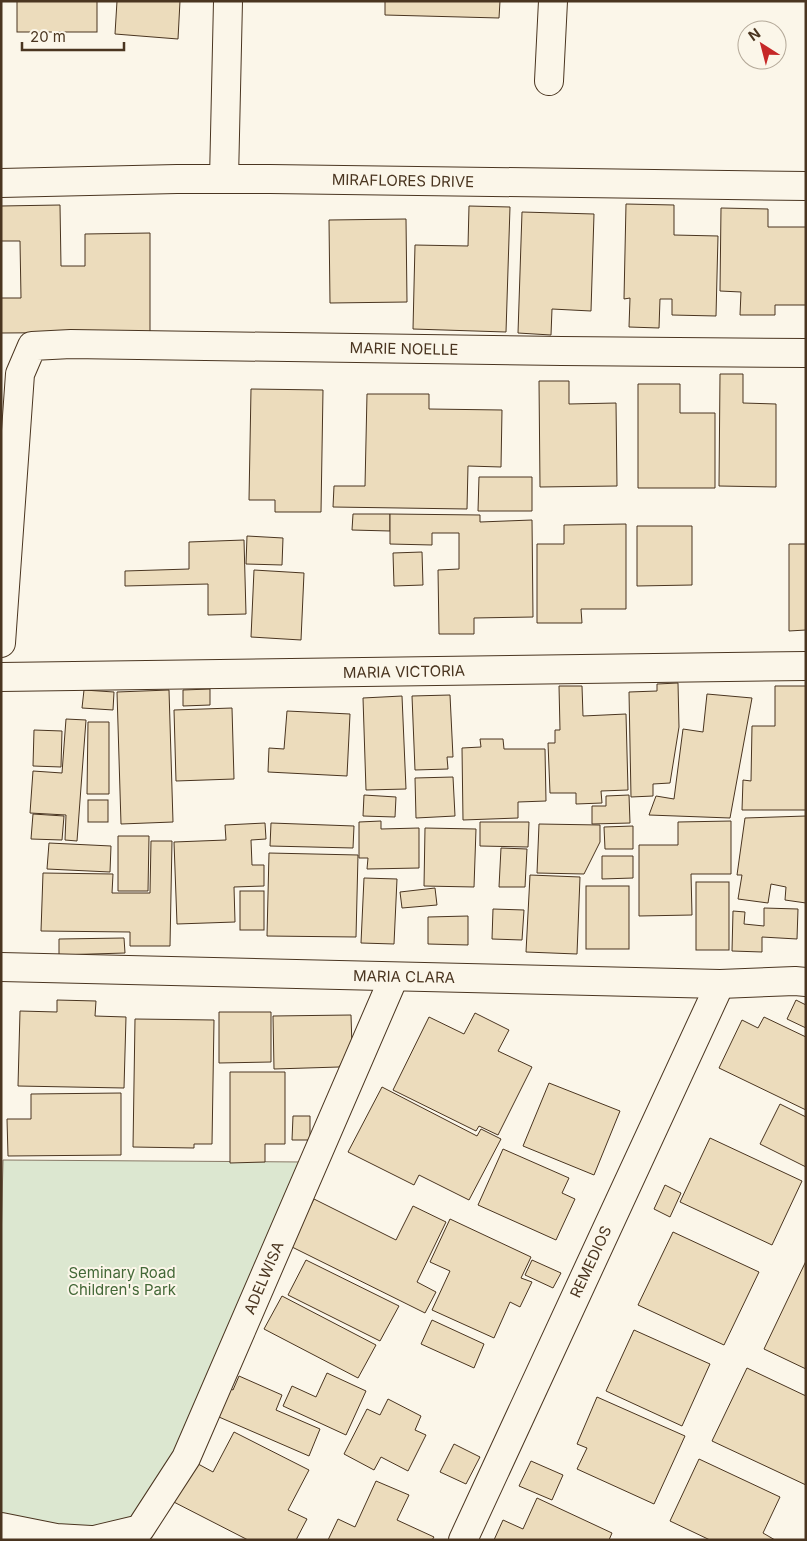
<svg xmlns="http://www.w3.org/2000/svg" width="807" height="1541" viewBox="0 0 807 1541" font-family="Inter,sans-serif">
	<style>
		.green { fill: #dce7d0; stroke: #887966 }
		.building { fill: #ecdcbc; stroke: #4a3520 }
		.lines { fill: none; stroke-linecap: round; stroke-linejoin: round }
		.minor-casing { stroke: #4a3520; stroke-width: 30 }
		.minor { stroke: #fbf6e9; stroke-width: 28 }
		.labels { text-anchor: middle; stroke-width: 4; stroke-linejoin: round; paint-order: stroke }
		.street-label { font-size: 15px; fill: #4a3520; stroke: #fbf6e9 }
		.park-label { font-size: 15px; fill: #436837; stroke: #fbf6e9 }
	</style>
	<rect width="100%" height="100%" fill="#fbf6e9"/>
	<polygon class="green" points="3,1160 305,1162 179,1457 137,1524 89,1533 1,1520 1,1246"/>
	<g class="building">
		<rect x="17" y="1" width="80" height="31"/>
		<polygon points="117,1 180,1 178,39 115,34"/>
		<polygon points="385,1 500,1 499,18 385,15"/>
		<polygon points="626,204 674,205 674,235 718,236 716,316 672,315 672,299 660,299 659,328 629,327 630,298 624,299"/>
		<polygon points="60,205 61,266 85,266 85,234 150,233 150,332 1,333 1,298 21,298 20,241 1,241 1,206"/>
		<polygon points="469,206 510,207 506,332 413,329 415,245 468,246"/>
		<polygon points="721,208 768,209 768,227 806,227 806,305 775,305 775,315 740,315 741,292 720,291"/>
		<polygon points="522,212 594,214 591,311 552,309 551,335 518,333"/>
		<polygon points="406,219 407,302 330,303 329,220"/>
		<polygon points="720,374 743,374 743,403 776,404 776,487 719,486"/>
		<polygon points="539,381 569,381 569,404 616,403 617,486 540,487"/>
		<polygon points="638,384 680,384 680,413 715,413 715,488 638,488"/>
		<polygon points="251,389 323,390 321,512 275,512 275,500 249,500"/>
		<polygon points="367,394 429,394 429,409 502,410 501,467 468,466 467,509 333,507 334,486 365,486"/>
		<polygon points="479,477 532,477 532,511 478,511"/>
		<polygon points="353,514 390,514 390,531 352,530"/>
		<polygon points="390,514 480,515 480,522 532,520 533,617 474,618 474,634 439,634 438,570 459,569 459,533 432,533 432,545 390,544"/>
		<polygon points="626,524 626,609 581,609 582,623 537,623 537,544 564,544 564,525"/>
		<polygon points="637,526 692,526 692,585 637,586"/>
		<polygon points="247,536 283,538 282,565 246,564"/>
		<polygon points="244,540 246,614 208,615 208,584 125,586 125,571 189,569 189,542"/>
		<polygon points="789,544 806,544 806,630 789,631"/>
		<polygon points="422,552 423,585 394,586 393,553"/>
		<polygon points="254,570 304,573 301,640 251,637"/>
		<polygon points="678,683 679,727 670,783 653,784 653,796 631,797 629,692 657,691 657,684"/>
		<polygon points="559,686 582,686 583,716 626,714 628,790 601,791 602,803 576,804 576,793 550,793 548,743 555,743 555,730 560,730"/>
		<polygon points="775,686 806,686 806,810 742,810 743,780 751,781 752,726 775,726"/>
		<polygon points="210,689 210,705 183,706 183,690"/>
		<polygon points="84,690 114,692 113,710 82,708"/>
		<polygon points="169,690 173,822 121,824 117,692"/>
		<polygon points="707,694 752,698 730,818 649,815 656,796 674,799 683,729 703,732"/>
		<polygon points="450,695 453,757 447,757 448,769 415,770 412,696"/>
		<polygon points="402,696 406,789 366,790 363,698"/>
		<polygon points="232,708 234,779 176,781 174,710"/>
		<polygon points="287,711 350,714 347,776 268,772 269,748 284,749"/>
		<polygon points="66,719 86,720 77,841 65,840 66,815 30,813 33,771 62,773"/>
		<polygon points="88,722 109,722 109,794 87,794"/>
		<polygon points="34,730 62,731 61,767 33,766"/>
		<polygon points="480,739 503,739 504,749 545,749 546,801 518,802 518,818 463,820 462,748 481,747"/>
		<polygon points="453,777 455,816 416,818 415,778"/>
		<polygon points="364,795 396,797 395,817 363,816"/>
		<polygon points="629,795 630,823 592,824 592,806 606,806 606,796"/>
		<rect x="88" y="800" width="20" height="22"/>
		<polygon points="33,814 64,816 62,840 31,839"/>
		<polygon points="806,816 806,903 785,900 786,887 771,884 768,903 738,899 742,875 737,875 745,818"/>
		<polygon points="381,821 381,829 419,828 419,868 367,869 368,858 359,858 359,822"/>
		<polygon points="731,821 731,874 691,874 692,915 639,916 639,845 678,845 678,822"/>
		<polygon points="480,822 529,822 528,847 480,846"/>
		<polygon points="265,823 266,839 251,840 252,865 264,865 264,886 234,887 235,922 177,924 174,842 226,840 225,825"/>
		<polygon points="271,823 354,826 353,848 270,846"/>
		<polygon points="539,824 600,825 600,842 584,874 537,873"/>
		<polygon points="633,826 633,849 605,849 604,827"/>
		<polygon points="425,828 476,829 474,887 424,886"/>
		<polygon points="118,836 149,836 148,891 118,891"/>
		<polygon points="151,841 172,841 170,946 130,946 130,932 41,931 43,873 113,874 112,893 150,893"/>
		<polygon points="49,843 111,846 110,872 47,869"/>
		<polygon points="501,848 527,849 525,887 499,887"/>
		<polygon points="269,853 358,855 356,937 267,936"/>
		<polygon points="602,856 633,856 633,878 602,879"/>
		<polygon points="530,875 580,877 577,954 526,952"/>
		<polygon points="364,878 397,879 394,944 361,943"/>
		<rect x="696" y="882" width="33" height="68"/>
		<rect x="586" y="886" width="43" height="63"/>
		<polygon points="435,888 437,905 402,908 400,892"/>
		<rect x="240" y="891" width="24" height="39"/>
		<polygon points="764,908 798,909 797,939 762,937 762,952 732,951 733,911 745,912 744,924 764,926"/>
		<polygon points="493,909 524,910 522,940 492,939"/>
		<polygon points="468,916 468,945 428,944 428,917"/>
		<polygon points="124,938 125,953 59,955 59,939"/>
		<polygon points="57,1000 96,1001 95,1016 126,1017 124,1088 18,1086 20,1011 57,1012"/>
		<polygon points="796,1000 806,1005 806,1028 787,1019"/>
		<polygon points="219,1012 271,1012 271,1062 219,1063"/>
		<polygon points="475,1013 509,1030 498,1051 532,1067 498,1135 479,1126 476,1131 393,1090 429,1017 464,1034"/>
		<polygon points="351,1015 352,1047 339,1067 274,1069 273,1016"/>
		<polygon points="764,1017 806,1037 806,1110 719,1068 742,1020 758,1028"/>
		<polygon points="135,1019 214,1020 212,1144 194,1144 194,1148 133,1147"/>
		<polygon points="230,1072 285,1072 285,1144 265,1144 265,1162 230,1163"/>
		<polygon points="549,1083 620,1111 594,1175 523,1146"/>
		<polygon points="382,1087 477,1136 481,1129 501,1139 469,1200 419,1175 414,1185 348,1152"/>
		<polygon points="121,1093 121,1155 8,1156 7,1119 31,1119 31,1094"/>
		<polygon points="780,1104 806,1117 806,1167 760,1144"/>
		<polygon points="293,1116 310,1116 310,1140 292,1140"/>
		<polygon points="710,1138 802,1181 772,1245 680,1202"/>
		<polygon points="503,1149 569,1178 562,1193 575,1199 556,1240 478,1205"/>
		<polygon points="665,1185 681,1193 670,1217 654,1209"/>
		<polygon points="314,1199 396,1240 413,1206 446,1222 417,1282 436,1292 425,1313 290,1246"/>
		<polygon points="450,1219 531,1257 521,1278 532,1282 520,1307 510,1302 494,1338 432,1310 450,1271 430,1262"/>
		<polygon points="673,1232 759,1272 724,1345 638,1305"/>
		<polygon points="306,1260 399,1306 380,1341 288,1295"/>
		<polygon points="532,1260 561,1273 553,1288 525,1275"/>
		<polygon points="806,1261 806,1369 764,1349"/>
		<polygon points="282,1296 376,1345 358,1378 264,1329"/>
		<polygon points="432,1320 484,1344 474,1368 421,1344"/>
		<polygon points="634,1330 710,1364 682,1426 606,1391"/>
		<polygon points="747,1368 806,1396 806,1485 712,1441"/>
		<polygon points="327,1373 366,1391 346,1435 283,1406 292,1386 316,1397"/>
		<polygon points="239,1376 282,1395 276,1410 320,1429 309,1456 212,1414 225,1387 233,1390"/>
		<polygon points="597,1397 685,1436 654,1504 577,1469 587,1448 577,1444"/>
		<polygon points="388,1399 421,1416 415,1430 426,1435 408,1471 381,1457 374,1470 344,1454 367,1409 380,1415"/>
		<polygon points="234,1432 309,1470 288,1510 307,1519 296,1540 248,1540 166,1498 187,1458 213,1472"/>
		<polygon points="454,1444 480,1457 466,1484 440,1472"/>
		<polygon points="699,1459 780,1497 763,1533 775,1540 710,1540 670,1521"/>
		<polygon points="531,1461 563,1475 552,1500 519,1486"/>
		<polygon points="376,1481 409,1495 397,1520 434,1537 432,1540 328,1540 338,1519 355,1527"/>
		<polygon points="537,1498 612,1533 609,1540 494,1540 503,1520 523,1529"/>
	</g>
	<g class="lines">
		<defs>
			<g id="minor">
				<polyline points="549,81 553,1"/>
				<polyline points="224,179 228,1"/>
				<polyline points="1,183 177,179 270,179 806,186"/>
				<polyline points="1,643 20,374 32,346 71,344 562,351 806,353"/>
				<polyline points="1,677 806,666"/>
				<polyline points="1,967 720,984 795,981 806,982"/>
				<polyline points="1,1527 56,1538 91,1540"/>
				<polyline points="94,1540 140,1529 186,1458 394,977"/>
				<polyline points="463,1540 720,984"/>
			</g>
		</defs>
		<use href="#minor" class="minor-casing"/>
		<use href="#minor" class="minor"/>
	</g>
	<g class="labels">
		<g class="street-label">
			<text transform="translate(403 181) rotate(1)" y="5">MIRAFLORES DRIVE</text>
			<text transform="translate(404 349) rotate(1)" y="5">MARIE NOELLE</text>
			<text transform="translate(404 672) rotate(-1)" y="5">MARIA VICTORIA</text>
			<text transform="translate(404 977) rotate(1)" y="5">MARIA CLARA</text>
			<text transform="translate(591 1262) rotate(-65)" y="5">REMEDIOS</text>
			<text transform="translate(264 1278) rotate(-67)" y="5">ADELWISA</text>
		</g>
		<g class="park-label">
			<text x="122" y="1278">Seminary Road<tspan x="122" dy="17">Children's Park</tspan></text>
		</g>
	</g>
	<rect width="807" height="1541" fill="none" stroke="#4a3520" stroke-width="5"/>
	<g transform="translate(762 45) rotate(324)"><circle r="24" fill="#fbf6e9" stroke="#b4a999"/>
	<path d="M0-4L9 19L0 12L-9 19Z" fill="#c62828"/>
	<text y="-8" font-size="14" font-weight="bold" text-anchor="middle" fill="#4a3520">N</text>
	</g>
	<path d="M22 42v8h102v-8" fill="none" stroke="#4a3520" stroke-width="2.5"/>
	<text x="30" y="42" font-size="15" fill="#4a3520" stroke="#fbf6e9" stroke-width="4" paint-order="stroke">20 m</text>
</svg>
